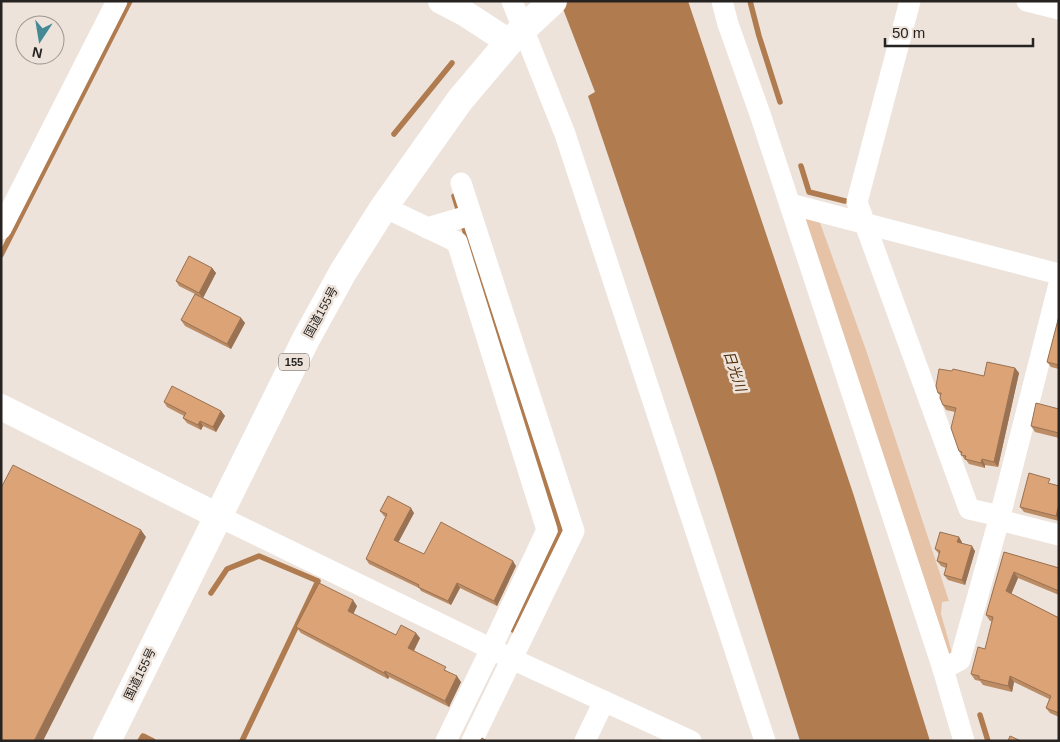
<svg xmlns="http://www.w3.org/2000/svg" width="1060" height="742" viewBox="0 0 1060 742" font-family="Helvetica,'Noto Sans JP',sans-serif">
	<style>
		.green { fill: #e6c3a7 }
		.water { fill: #af7b4f }
		.lines { fill: none; stroke-linecap: round; stroke-linejoin: round }
		.stream { stroke: #af7b4f; stroke-width: 5.5 }
		.minor { stroke: #fff; stroke-width: 21 }
		.tertiary { stroke: #fff; stroke-width: 26 }
		.trunk { stroke: #fff; stroke-width: 28 }
		.wall { fill: #bc8c65 }
		.shaded-wall { fill: #997253 }
		.building { fill: #dba376; stroke: #997253 }
		.labels { text-anchor: middle; stroke-width: 5; stroke-linejoin: round; paint-order: stroke }
		.shield { fill: #ede3db; stroke: #625d58; stroke-width: 1 }
		.shield-label { font-size: 11px; font-weight: bold; fill: #272320 }
		.street-label { font-size: 12px; fill: #272320; stroke: #ede3db }
		.water-label { font-size: 14px; font-style: italic; fill: #502c07; stroke: #ede3db }
	</style>
	<rect width="100%" height="100%" fill="#ede3db"/>
	<polygon class="green" points="804,218 819,220 866,350 949,601 942,602 941,614 952,653 949,654"/>
	<polygon class="water" points="560,1 688,1 854,496 930,741 800,741 715,472 588,96 595,92"/>
	<g class="lines">
		<g class="stream">
			<polyline points="750,1 759,36 780,102"/>
			<polyline points="394,134 452,63"/>
			<polyline points="801,166 809,192 845,201"/>
			<polyline points="454,196 459,212"/>
			<polyline points="463,225 561,532 513,630"/>
			<polyline points="1,255 130,1"/>
			<polyline points="211,593 227,569 259,556 318,581 242,741"/>
			<polyline points="980,715 988,741"/>
			<polyline points="140,741 143,736 153,741"/>
		</g>
		<g class="minor">
			<polyline points="512,1 565,134 765,741"/>
			<polyline points="722,1 728,24 760,114 943,669 964,741"/>
			<polyline points="910,1 857,202 969,509 1000,516"/>
			<polyline points="1027,1 1059,9"/>
			<polyline points="461,183 574,531 472,741"/>
			<polyline points="790,204 1059,274"/>
			<polyline points="384,207 457,242 547,530 491,649 446,741"/>
			<polyline points="427,228 471,215"/>
			<polyline points="1,229 117,1"/>
			<polyline points="218,516 512,659 691,741"/>
			<polyline points="999,520 1059,535"/>
			<polyline points="943,669 960,660 1000,516 1059,284"/>
			<polyline points="585,741 604,701"/>
		</g>
		<g class="tertiary">
			<polyline points="441,1 466,14 509,42"/>
			<polyline points="1,407 218,516"/>
		</g>
		<polyline class="trunk" points="107,741 306,339 343,272 384,207 460,100 509,42 553,1"/>
	</g>
	<g class="wall">
		<polygon points="212,268 216,273 203,298 241,318 245,323 231,349 185,326 181,320 195,294 179,286 176,281"/>
		<polygon points="1059,316 1059,369 1051,367 1047,362"/>
		<polygon points="1015,368 1019,373 998,467 985,465 985,468 969,464 966,460 965,460 959,451 955,412 946,410 943,405 941,396 938,393 952,371 984,376"/>
		<polygon points="164,402 221,411 225,416 216,432 203,426 201,430 187,423 183,418 184,416 167,407"/>
		<polygon points="1059,409 1059,438 1035,432 1031,426"/>
		<polygon points="1053,484 1059,486 1059,521 1024,512 1020,507"/>
		<polygon points="380,511 414,513 398,542 424,554 516,566 497,606 460,588 451,605 421,591 419,588 369,564 366,559 386,517 384,516"/>
		<polygon points="962,542 962,543 975,551 965,585 948,580 944,575 946,568 941,566 937,561 939,554 935,549"/>
		<polygon points="1004,552 1059,568 1059,595 1018,578 1011,594 1059,618 1059,717 1050,713 1046,708 1049,699 1014,682 1012,692 983,685 980,681 975,680 971,674 985,649 992,621 990,621 986,615"/>
		<polygon points="357,606 353,614 396,635 420,638 414,651 450,673 461,682 449,707 389,677 388,679 301,633 296,627"/>
	</g>
	<g class="shaded-wall">
		<polygon points="212,268 216,273 203,298 199,293"/>
		<polygon points="241,318 245,323 231,349 227,344"/>
		<polygon points="1015,368 1019,373 998,467 994,462"/>
		<polygon points="221,411 225,416 216,432 213,427"/>
		<polygon points="200,421 203,426 201,430 198,425"/>
		<polygon points="982,459 985,465 985,468 981,463"/>
		<polygon points="1059,504 1059,520 1056,516"/>
		<polygon points="411,508 414,513 397,545 394,540"/>
		<polygon points="141,530 146,537 43,741 34,741"/>
		<polygon points="959,537 962,542 961,547 957,542"/>
		<polygon points="972,546 975,551 965,585 962,580"/>
		<polygon points="513,561 516,566 497,606 494,601"/>
		<polygon points="1014,572 1018,578 1010,597 1006,591"/>
		<polygon points="457,583 460,588 451,605 448,601"/>
		<polygon points="353,600 357,606 352,617 348,611"/>
		<polygon points="416,633 420,638 412,654 408,648"/>
		<polygon points="385,671 389,677 388,679 384,673"/>
		<polygon points="457,676 461,682 449,707 445,701"/>
		<polygon points="1010,676 1014,682 1012,692 1008,686"/>
	</g>
	<g class="building">
		<polygon points="189,256 212,268 199,293 176,281"/>
		<polygon points="195,294 241,318 227,344 181,320"/>
		<polygon points="1059,316 1059,365 1047,362"/>
		<polygon points="987,362 1015,368 994,462 982,459 981,463 965,459 966,456 961,455 962,452 959,451 951,428 956,408 943,405 940,398 941,393 938,393 936,386 939,369 952,371 953,369 984,376"/>
		<polygon points="172,386 221,411 213,427 200,421 198,425 183,418 186,413 164,402"/>
		<polygon points="1036,403 1059,409 1059,433 1031,426"/>
		<polygon points="13,465 141,530 34,741 1,741 1,488"/>
		<polygon points="1029,473 1050,479 1048,483 1059,486 1059,504 1056,516 1020,507"/>
		<polygon points="388,496 411,508 394,540 424,554 441,522 513,561 494,601 457,583 448,601 418,587 419,585 366,559 387,514 380,511"/>
		<polygon points="940,532 959,537 957,542 972,546 962,580 944,575 947,564 937,561 940,551 935,549"/>
		<polygon points="1004,552 1059,568 1059,591 1014,572 1006,591 1059,618 1059,713 1046,708 1051,696 1010,676 1008,686 979,679 979,676 971,674 978,647 985,649 993,617 986,615"/>
		<polygon points="319,583 353,600 348,611 396,635 401,625 416,633 408,648 446,667 444,670 457,676 445,701 385,671 384,673 296,627"/>
		<polygon points="1010,736 1021,741 1008,741"/>
		<polygon points="482,738 487,741 480,741"/>
	</g>
	<g class="labels">
		<rect class="shield" x="279" y="353.5" width="30" height="17" rx="4"/>
		<g class="shield-label">
			<text x="294" y="366">155</text>
		</g>
		<g class="street-label">
			<text transform="translate(321 312) rotate(-61)" y="4">国道155号</text>
			<text transform="translate(140 674) rotate(-64)" y="4">国道155号</text>
		</g>
		<g class="water-label">
			<text transform="translate(735 371) rotate(71)" y="5">日光川</text>
		</g>
	</g>
	<rect width="1060" height="742" fill="none" stroke="#272320" stroke-width="5"/>
	<g transform="translate(40 40) rotate(192)"><circle r="24" fill="#ede3db" stroke="#9e9690"/>
	<path d="M0-4L9 19L0 12L-9 19Z" fill="#448a95"/>
	<text y="-8" font-size="14" font-weight="bold" text-anchor="middle" fill="#272320">N</text>
	</g>
	<path d="M885 38v8h148v-8" fill="none" stroke="#272320" stroke-width="2.5"/>
	<text x="892" y="38" font-size="15" fill="#272320" stroke="#ede3db" stroke-width="4" paint-order="stroke">50 m</text>
</svg>
